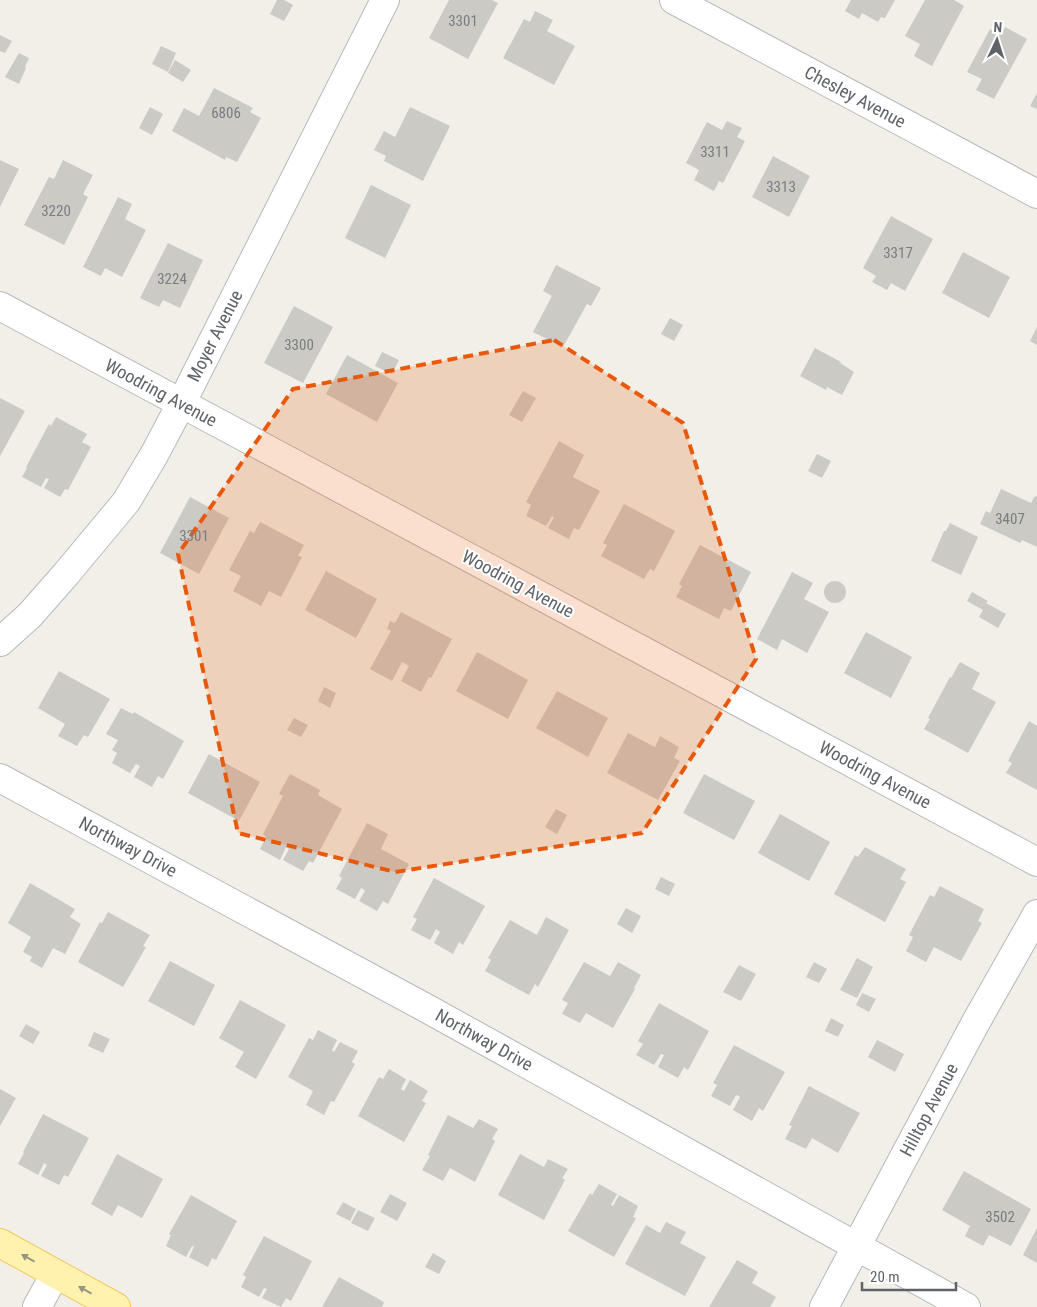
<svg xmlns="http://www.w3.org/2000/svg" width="1037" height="1307" viewBox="0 0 1037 1307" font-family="'Roboto Condensed',sans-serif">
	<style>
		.building { fill: #cccac5 }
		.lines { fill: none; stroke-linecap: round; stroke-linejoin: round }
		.street-casing { stroke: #b5b8bc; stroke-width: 30 }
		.secondary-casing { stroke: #b6babf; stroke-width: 30 }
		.primary-casing { stroke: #f2c960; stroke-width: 30 }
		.street { stroke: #fff; stroke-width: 28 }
		.secondary { stroke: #fff; stroke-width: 28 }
		.primary { stroke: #fff2af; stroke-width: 28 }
		.oneway { fill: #979581 }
		.marked { fill: #e8590c; fill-opacity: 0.2; stroke: #e8590c; stroke-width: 4; stroke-dasharray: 10 6; stroke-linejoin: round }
		.labels { text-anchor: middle; stroke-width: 4; stroke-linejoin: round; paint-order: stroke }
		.number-label { font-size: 15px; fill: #7a7d7f }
		.street-label { font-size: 18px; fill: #5f6368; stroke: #fff }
	</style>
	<rect width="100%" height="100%" fill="#f1efe8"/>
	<g class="building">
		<polygon points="277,0 284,0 293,5 284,21 270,14"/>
		<polygon points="449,0 492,0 498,3 468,59 429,38"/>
		<polygon points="851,0 895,0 885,18 881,17 878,22 862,13 859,19 845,11"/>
		<polygon points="925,0 954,0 964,6 932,66 914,56 920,44 905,36"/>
		<polygon points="535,11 553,20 547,31 575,46 554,85 503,58 524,19 530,22"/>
		<polygon points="1005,27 1027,39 994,99 976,90 982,79 967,72 990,29 1001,35"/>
		<polygon points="0,35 12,41 5,53 0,51"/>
		<polygon points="161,46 176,53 168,72 152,64"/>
		<polygon points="19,53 29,58 25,67 26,68 19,84 5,77"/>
		<polygon points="175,60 191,70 183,82 168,73"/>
		<polygon points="214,88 253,108 250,112 261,118 237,162 226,157 225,160 172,131 184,108 199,116"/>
		<polygon points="1037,93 1037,109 1030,106"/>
		<polygon points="150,107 163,114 152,135 139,128"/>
		<polygon points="410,107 450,126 423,181 384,161 386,156 374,150 384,131 395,137"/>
		<polygon points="727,121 742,128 737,137 745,141 723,183 719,181 714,191 694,180 699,170 686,163 707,122 722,130"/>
		<polygon points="773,156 810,176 789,217 752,197"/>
		<polygon points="0,160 19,169 0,207"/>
		<polygon points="63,160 93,175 83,194 88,197 64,245 24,225 49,177 54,179"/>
		<polygon points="371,185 411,205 385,258 345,238"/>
		<polygon points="118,197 132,204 125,219 146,230 122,277 105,268 101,276 83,267"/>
		<polygon points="891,216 933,239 905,291 891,283 887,290 872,282 876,276 863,268"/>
		<polygon points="168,243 203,260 180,308 163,300 159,307 140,298"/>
		<polygon points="963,252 1010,277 989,318 942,293"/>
		<polygon points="556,265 601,288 591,306 587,304 563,347 533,332 552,296 543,291"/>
		<polygon points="294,306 333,327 303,383 264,363"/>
		<polygon points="670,318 683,325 674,341 661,334"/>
		<polygon points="1037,327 1037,345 1030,341"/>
		<polygon points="815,348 841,362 840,363 854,372 842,395 827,387 826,390 800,376"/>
		<polygon points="382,352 399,360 392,374 375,366"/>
		<polygon points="347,355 398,383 377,422 326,394"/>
		<polygon points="523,391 536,398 522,422 509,415"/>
		<polygon points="0,398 25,411 0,456"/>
		<polygon points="56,417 87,434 82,442 91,447 68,490 65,489 60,497 44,488 49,479 46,478 41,487 22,477 27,468 26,467 49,424 51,426"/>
		<polygon points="559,441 584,455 573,477 600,491 579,530 574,528 569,539 548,528 554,517 552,516 546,526 526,516 531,505 526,502"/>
		<polygon points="817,454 831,461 822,478 808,471"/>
		<polygon points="1001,489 1031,503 1035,496 1037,497 1037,547 1022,540 1020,543 980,524 986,511 990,513"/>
		<polygon points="190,497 229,518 199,574 160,553"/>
		<polygon points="624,504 675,531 654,571 650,569 644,579 601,556 607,545 603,543"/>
		<polygon points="260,522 304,545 298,556 302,557 281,597 269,591 261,606 233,591 241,576 229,570 250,531 254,533"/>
		<polygon points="950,523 978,537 961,575 931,561 944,531 946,531"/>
		<polygon points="700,545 751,572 731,611 724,608 719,619 676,597 682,586 679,584"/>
		<polygon points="326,571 377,599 356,638 305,610"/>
		<polygon points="792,572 813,583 804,599 829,612 807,653 782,639 777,650 757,639"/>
		<circle cx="835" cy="592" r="11"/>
		<polygon points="972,592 988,601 986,603 1006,614 998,628 979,617 983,610 967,601"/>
		<polygon points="401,612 452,639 431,678 429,677 421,692 401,681 409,666 402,662 392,681 370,669 391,631 387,629 390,621 395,623"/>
		<polygon points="866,632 912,657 891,698 844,673"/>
		<polygon points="477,652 528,680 508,719 456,691"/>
		<polygon points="960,662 980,673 972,689 996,702 968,753 924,729 930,719 928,718 950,677 951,678"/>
		<polygon points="59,671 110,699 88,737 84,735 77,746 58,736 65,724 38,708"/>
		<polygon points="324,687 336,693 330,708 318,701"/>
		<polygon points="557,691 608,718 588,757 536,728"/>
		<polygon points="121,708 133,714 134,712 184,741 163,779 158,776 152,787 134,777 140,766 136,764 130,773 112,763 117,753 112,750 118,740 106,734"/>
		<polygon points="294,718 308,725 301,737 287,730"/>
		<polygon points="1029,721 1037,726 1037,790 1006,773 1012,763 1008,761"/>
		<polygon points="628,733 655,747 660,736 679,747 674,758 680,761 658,800 607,773"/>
		<polygon points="209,754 260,782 239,821 188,793"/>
		<polygon points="290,774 320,790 318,795 342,809 313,863 309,861 303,871 283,860 289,849 286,847 280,860 260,849 266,837 263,834 283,796 279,794"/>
		<polygon points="704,774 755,801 734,840 683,813"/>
		<polygon points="556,809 567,815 557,834 545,827"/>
		<polygon points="780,814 830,842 809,881 758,853"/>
		<polygon points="367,823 388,834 381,849 409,864 388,904 383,901 377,911 359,901 365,891 363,889 361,888 355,899 336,889 342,878 339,876"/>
		<polygon points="865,847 906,869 900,879 906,882 885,922 834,894 855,855 858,857"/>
		<polygon points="661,877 675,884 669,896 655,889"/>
		<polygon points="434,878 485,906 463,945 459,942 453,954 434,943 440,932 436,929 430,940 411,930 417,919 413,917"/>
		<polygon points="30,883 75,909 70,917 81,924 65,954 53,948 42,968 30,961 32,957 23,952 31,937 8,923"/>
		<polygon points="940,886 984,909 978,921 982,923 961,961 934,947 926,962 906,951 913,937 909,935 930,895 934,897"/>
		<polygon points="626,908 641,916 632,933 617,924"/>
		<polygon points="108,912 150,935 143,946 146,947 123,987 78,962 100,922 102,923"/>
		<polygon points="546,917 569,930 538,987 535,984 529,995 485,971 491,960 488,958 510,920 537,935"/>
		<polygon points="857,958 873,967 857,998 840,990"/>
		<polygon points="170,961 215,985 194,1026 148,1001"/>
		<polygon points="584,962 610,976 618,962 641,975 634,988 635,989 613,1028 586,1013 580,1023 562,1014 568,1003 562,1000"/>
		<polygon points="814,962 827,969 819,983 806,977"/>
		<polygon points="739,965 756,974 741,1001 723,992"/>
		<polygon points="862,993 876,999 869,1012 856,1005"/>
		<polygon points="240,1000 286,1025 256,1079 235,1067 244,1052 219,1038"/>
		<polygon points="659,1003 709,1031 688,1070 684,1067 678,1078 658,1067 664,1055 661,1054 654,1065 636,1055 643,1044 638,1041"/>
		<polygon points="831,1018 844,1025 838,1037 825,1031"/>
		<polygon points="26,1024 40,1032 33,1044 19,1036"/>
		<polygon points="318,1030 337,1040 332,1050 334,1052 340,1042 358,1051 352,1062 355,1064 334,1102 331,1101 324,1115 306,1105 313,1091 288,1077 309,1038 313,1040"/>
		<polygon points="94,1032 110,1039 103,1053 88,1046"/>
		<polygon points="877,1040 904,1054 895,1072 868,1057"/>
		<polygon points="734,1045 785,1072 763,1111 759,1108 752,1121 733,1110 740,1097 739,1096 736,1095 730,1106 711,1096 717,1085 713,1083"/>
		<polygon points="389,1069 406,1079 401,1089 404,1091 410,1080 428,1091 422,1101 426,1103 404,1142 358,1116 379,1077 383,1079"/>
		<polygon points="809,1086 860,1113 838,1153 812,1138 806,1149 785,1139 792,1126 789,1125"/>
		<polygon points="0,1089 16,1098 0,1126"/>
		<polygon points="43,1114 89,1138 68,1177 64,1175 59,1185 41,1176 47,1165 44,1163 38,1175 18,1164 24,1153 23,1152"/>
		<polygon points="448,1115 473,1128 479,1119 498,1129 492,1139 495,1141 475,1182 450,1168 443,1181 422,1170 430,1156 428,1155"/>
		<polygon points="117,1154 163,1179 142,1218 118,1205 112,1216 91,1204"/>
		<polygon points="520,1154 544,1167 548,1159 568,1169 562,1178 565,1180 544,1220 498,1195"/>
		<polygon points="964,1171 1031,1209 1011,1246 989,1235 983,1246 965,1236 970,1226 942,1210"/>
		<polygon points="599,1184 617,1194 611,1205 613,1206 619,1195 638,1206 633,1217 636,1218 614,1257 568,1231 590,1193 592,1195"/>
		<polygon points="390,1194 407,1203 397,1221 380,1212"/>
		<polygon points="191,1195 237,1221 216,1260 212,1258 208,1267 189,1257 194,1247 192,1246 186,1257 166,1246 171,1235 169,1234"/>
		<polygon points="343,1202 356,1209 350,1221 336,1214"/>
		<polygon points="358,1210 375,1218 368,1231 351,1223"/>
		<polygon points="666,1222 686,1232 680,1243 706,1257 685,1296 625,1264 646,1225 660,1233"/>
		<polygon points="1037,1228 1037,1263 1023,1255"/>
		<polygon points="264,1236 312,1261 291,1301 286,1298 281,1307 262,1298 267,1289 264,1288 259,1297 241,1287 246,1277 243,1275"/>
		<polygon points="433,1253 446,1261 439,1274 425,1267"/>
		<polygon points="737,1260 758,1272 752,1283 776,1297 770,1307 709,1307"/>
		<polygon points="339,1277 384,1302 382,1307 322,1307"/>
	</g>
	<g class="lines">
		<defs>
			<g id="street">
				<polyline points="674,0 1037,194"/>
				<polyline points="0,306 1037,862"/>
				<polyline points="0,778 426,1008 966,1307"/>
				<polyline points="37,1307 55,1274"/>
				<polyline points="824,1307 976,1022 1037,914"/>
			</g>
			<polyline id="secondary" points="0,642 30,615 66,574 126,502 154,455 181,404 385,0"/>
			<polyline id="primary" points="0,1243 116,1307"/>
		</defs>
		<use href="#street" class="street-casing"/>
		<use href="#secondary" class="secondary-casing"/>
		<use href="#primary" class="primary-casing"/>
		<use href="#street" class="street"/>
		<use href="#secondary" class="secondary"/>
		<use href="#primary" class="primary"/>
	</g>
	<defs><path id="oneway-solid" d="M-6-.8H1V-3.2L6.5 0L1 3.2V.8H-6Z" transform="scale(1.25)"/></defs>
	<g class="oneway">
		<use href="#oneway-solid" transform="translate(28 1258) rotate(-151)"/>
		<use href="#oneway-solid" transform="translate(85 1290) rotate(-151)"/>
	</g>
	<path class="marked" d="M554,340L683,423L756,659L642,833L395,872L238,833L178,554L293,389Z"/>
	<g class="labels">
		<g class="number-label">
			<text x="463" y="26">3301</text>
			<text x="226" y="118">6806</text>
			<text x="715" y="157">3311</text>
			<text x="781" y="192">3313</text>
			<text x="56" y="216">3220</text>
			<text x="898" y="258">3317</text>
			<text x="172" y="284">3224</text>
			<text x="299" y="350">3300</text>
			<text x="1010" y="524">3407</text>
			<text x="194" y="541">3301</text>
			<text x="1000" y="1222">3502</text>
		</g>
		<g class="street-label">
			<text transform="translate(855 97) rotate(28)" y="6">Chesley Avenue</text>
			<text transform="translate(215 336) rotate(-63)" y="6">Moyer Avenue</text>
			<text transform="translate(161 393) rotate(28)" y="6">Woodring Avenue</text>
			<text transform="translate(518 584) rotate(28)" y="6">Woodring Avenue</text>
			<text transform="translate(875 775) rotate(28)" y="6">Woodring Avenue</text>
			<text transform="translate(128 847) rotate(28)" y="6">Northway Drive</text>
			<text transform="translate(484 1040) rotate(29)" y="6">Northway Drive</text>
			<text transform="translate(929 1110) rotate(-62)" y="6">Hilltop Avenue</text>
		</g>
	</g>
	<g transform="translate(997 40) rotate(4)" stroke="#ffffff" stroke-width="4" paint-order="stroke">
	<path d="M0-4L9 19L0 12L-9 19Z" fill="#5f6368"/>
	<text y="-8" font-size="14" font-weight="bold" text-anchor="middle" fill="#5f6368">N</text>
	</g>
	<path d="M862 1282v8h94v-8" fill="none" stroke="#5f6368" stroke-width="2.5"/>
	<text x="870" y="1282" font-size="15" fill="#5f6368" stroke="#ffffff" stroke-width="4" paint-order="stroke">20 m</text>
</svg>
